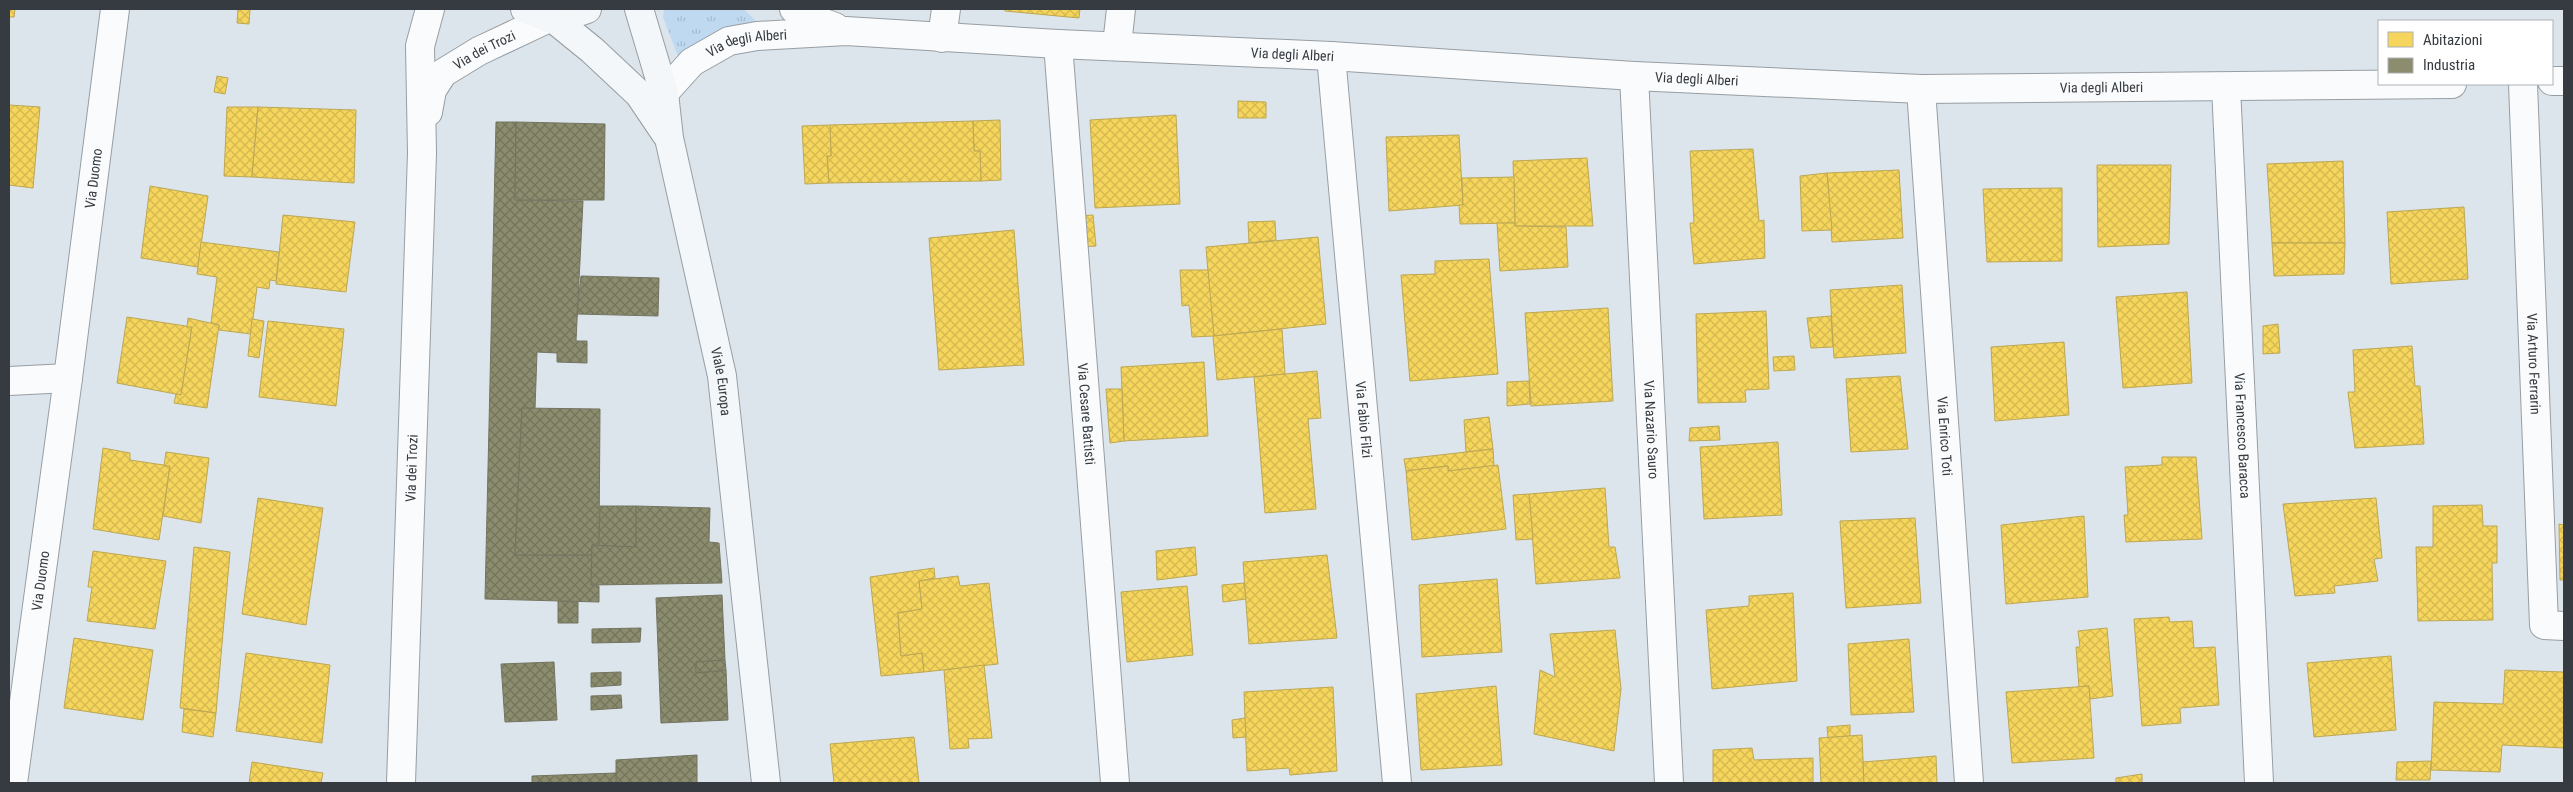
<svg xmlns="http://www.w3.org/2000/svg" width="2573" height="792" viewBox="0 0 2573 792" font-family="'Roboto Condensed',sans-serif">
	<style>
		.grass { fill: url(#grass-tufts) }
		.homes { fill: url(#homes-cross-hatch); stroke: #bca754 }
		.industry { fill: url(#industry-cross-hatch); stroke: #727460 }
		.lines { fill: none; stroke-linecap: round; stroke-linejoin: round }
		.minor-casing { stroke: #979ea3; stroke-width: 30 }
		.tertiary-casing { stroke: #979ea3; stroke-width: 30 }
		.secondary-casing { stroke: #979ea3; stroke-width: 30 }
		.minor { stroke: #fafbfc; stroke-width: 28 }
		.tertiary { stroke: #fafbfc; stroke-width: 28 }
		.secondary { stroke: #f4f7f9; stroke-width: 28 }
		.labels { text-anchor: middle; stroke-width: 5; stroke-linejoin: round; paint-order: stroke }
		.street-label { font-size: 14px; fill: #353b40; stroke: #fff }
	</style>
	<defs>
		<pattern id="grass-tufts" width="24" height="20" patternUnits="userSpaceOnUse" patternTransform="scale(1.25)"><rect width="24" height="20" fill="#bed9f0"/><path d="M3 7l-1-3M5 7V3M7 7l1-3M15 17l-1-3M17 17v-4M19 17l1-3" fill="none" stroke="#a4bbcf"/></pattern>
		<pattern id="homes-cross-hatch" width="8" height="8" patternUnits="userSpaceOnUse" patternTransform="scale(1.25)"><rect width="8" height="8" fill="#f6d55c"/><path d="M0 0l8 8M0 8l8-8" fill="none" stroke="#d4b851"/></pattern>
		<pattern id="industry-cross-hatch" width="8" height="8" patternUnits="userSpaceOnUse" patternTransform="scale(1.25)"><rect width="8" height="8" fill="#8c8c6e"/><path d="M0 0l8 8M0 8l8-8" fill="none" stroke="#73745c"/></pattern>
	</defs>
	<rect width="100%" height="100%" fill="#dde5ec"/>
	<polygon class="grass" points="664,9 744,9 757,22 712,36 679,59 663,17"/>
	<g class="homes">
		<polygon points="9,9 15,9 14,17 9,17"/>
		<polygon points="238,9 250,9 249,24 237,23"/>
		<polygon points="1005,9 1080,9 1079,18 1005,11"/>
		<polygon points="217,76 228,78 225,94 214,92"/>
		<polygon points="1238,101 1266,102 1266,118 1238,118"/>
		<polygon points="9,105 40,107 33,188 9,185"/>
		<polygon points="227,107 258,107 252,177 224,176"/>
		<polygon points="258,107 356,110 354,183 252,177"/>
		<polygon points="1176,115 1180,204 1095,208 1090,120"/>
		<polygon points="1000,120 1001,180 981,181 980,151 974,151 973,121"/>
		<polygon points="973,121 974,151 980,151 981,181 829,183 827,156 831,156 830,125"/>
		<polygon points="830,125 831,156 827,156 829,183 805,184 802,126"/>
		<polygon points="1459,135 1463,205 1389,211 1386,137"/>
		<polygon points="1753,149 1759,221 1764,220 1765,258 1694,264 1690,223 1694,223 1690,151"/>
		<polygon points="1587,158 1593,226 1515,226 1513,161"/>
		<polygon points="2343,161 2345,243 2272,243 2267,164"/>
		<polygon points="2097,165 2171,165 2169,244 2098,247"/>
		<polygon points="1899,170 1903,238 1832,242 1827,173"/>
		<polygon points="1827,173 1832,230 1802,231 1800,176"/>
		<polygon points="1514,177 1515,223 1460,224 1459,205 1463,205 1462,178"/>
		<polygon points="150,186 208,196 198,267 141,258"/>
		<polygon points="2062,188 2062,261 1987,262 1983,189"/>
		<polygon points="2464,207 2468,279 2391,284 2387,212"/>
		<polygon points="283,215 355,222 346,292 276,284"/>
		<polygon points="1093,215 1096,246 1081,247 1078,216"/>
		<polygon points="1275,221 1276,240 1249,243 1248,222"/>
		<polygon points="1497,223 1515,223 1515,226 1566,227 1568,267 1500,271"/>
		<polygon points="1014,230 1024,365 939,370 929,238"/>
		<polygon points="1318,237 1326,324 1213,336 1206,247"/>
		<polygon points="201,242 279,252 276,281 270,280 269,289 257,287 251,334 219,330 219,325 211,323 217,277 197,274"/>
		<polygon points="2272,243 2345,243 2344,274 2274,276"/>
		<polygon points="1489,259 1498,374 1410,381 1401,275 1435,274 1435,261"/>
		<polygon points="1180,270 1208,270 1214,336 1192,337 1189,305 1182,306"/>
		<polygon points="1902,285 1906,353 1834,358 1830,290"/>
		<polygon points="2187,292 2192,383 2123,388 2116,297"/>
		<polygon points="1608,308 1613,401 1531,406 1525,313"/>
		<polygon points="1766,311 1769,389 1745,390 1746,402 1698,403 1696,314"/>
		<polygon points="1831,316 1833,347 1811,348 1807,318"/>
		<polygon points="127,317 192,327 181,395 117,383"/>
		<polygon points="188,318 219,325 207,408 174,403 176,394 181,395 192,327 187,327"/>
		<polygon points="252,319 264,321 259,358 248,356"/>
		<polygon points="268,321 344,329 336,406 259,397"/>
		<polygon points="2278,324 2280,353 2263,354 2263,326"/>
		<polygon points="1282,329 1285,374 1217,380 1213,336"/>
		<polygon points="2064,342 2069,415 1995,421 1991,347"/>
		<polygon points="2412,346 2415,386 2420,386 2424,444 2355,448 2348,392 2355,392 2353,350"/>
		<polygon points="1794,356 1795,370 1774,371 1773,357"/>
		<polygon points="1204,362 1208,436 1124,441 1121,367"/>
		<polygon points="1317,371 1321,418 1308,419 1316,509 1265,513 1254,377"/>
		<polygon points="1900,376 1908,449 1851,452 1846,379"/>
		<polygon points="1529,381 1530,404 1507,406 1507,382"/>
		<polygon points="1106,389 1122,389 1124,441 1110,443"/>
		<polygon points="1489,417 1493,449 1466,452 1464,420"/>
		<polygon points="1719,426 1720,440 1689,441 1690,428"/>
		<polygon points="1778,442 1782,515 1704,519 1700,447"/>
		<polygon points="103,448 130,453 130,460 170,466 159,540 93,529"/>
		<polygon points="1493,449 1494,466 1448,471 1448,466 1406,471 1404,459"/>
		<polygon points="166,452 209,458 201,523 163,516 170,466 164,466"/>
		<polygon points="2162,457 2196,457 2202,539 2126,542 2124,515 2128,515 2125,467 2162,465"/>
		<polygon points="1498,465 1506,529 1412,540 1406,471 1448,466 1448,471"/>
		<polygon points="1605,488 1609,547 1615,547 1620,578 1536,584 1529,494"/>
		<polygon points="1529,494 1533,539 1516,540 1513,495"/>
		<polygon points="258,498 323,508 306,625 242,614"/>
		<polygon points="2376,498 2382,558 2374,559 2378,581 2334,586 2335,593 2295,596 2283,504"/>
		<polygon points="2482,505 2483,526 2497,526 2497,563 2492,563 2493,620 2418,621 2416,547 2433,547 2433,506"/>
		<polygon points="2084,516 2088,597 2006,604 2001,525"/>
		<polygon points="1915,518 1921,603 1846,608 1840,521"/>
		<polygon points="2559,524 2564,525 2564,580 2560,580"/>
		<polygon points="194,547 230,552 216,713 180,708"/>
		<polygon points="1195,547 1197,575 1157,580 1156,551"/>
		<polygon points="93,551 166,561 155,629 87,621 92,587 88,587"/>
		<polygon points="1327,555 1337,638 1249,644 1243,562"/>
		<polygon points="934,568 935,578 919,581 922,609 898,613 901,656 922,653 924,672 881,676 870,577"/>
		<polygon points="958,576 960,586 989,583 998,664 924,672 922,653 901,656 898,613 922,609 919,581"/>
		<polygon points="1497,579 1502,652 1422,657 1419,585"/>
		<polygon points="1244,583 1246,599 1223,602 1222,585"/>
		<polygon points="1187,586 1193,655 1127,662 1121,592"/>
		<polygon points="1793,593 1797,681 1712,689 1706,610 1749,606 1749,596"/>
		<polygon points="2169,617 2170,622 2192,621 2194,648 2215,647 2219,705 2180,708 2181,723 2142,726 2134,619"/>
		<polygon points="2107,628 2113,696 2090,699 2089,686 2079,687 2076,647 2080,647 2078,631"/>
		<polygon points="1615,630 1621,689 1614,751 1534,734 1540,670 1555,677 1550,634"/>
		<polygon points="74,638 153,650 143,720 64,708"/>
		<polygon points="1909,639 1914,712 1851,715 1848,644"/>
		<polygon points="246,653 330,665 322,743 236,731"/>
		<polygon points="2391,656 2396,730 2314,737 2307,663"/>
		<polygon points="984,665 992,738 968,739 969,748 950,749 944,670"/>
		<polygon points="2505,670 2564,672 2564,748 2502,745 2500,772 2431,770 2434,702 2503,704"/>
		<polygon points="1496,686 1502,765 1421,770 1416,694"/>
		<polygon points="2089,686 2094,758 2012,763 2006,692"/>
		<polygon points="1333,687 1337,771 1290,775 1289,768 1247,771 1244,692"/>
		<polygon points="184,709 216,713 213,737 182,732"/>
		<polygon points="1245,718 1246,737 1233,738 1232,720"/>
		<polygon points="1850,725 1850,736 1828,738 1827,727"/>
		<polygon points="1862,735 1864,783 1821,783 1819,738"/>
		<polygon points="914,737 919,783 834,783 830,744"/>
		<polygon points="1752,748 1754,760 1813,758 1813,783 1713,783 1713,750"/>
		<polygon points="1936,756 1937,783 1864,783 1863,762"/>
		<polygon points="2431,761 2430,780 2396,780 2397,762"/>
		<polygon points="252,762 323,773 321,783 249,783"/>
		<polygon points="2142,774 2142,783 2116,783 2116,778"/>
	</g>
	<g class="industry">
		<polygon points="496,122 516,122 515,200 583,201 576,341 587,341 587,363 557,362 557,353 537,352 535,409 522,408 515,555 592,555 591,585 599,586 599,602 485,599"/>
		<polygon points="516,122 605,124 604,200 515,200"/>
		<polygon points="581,276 659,278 658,316 577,314"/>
		<polygon points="522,408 600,409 599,546 592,545 592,555 515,555"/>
		<polygon points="600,506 636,506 636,547 599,546"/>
		<polygon points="636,506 710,508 709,542 719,543 722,583 591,585 592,545 636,547"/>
		<polygon points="722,595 725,660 696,662 696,673 726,670 728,720 661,723 656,598"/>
		<polygon points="558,601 578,602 578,623 558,623"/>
		<polygon points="641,628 640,642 592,643 592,629"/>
		<polygon points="725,660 726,670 696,673 696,662"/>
		<polygon points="554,662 557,720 505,722 501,664"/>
		<polygon points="621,672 621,685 591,687 591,673"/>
		<polygon points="621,695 622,708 591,710 591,696"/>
		<polygon points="697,755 697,783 616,783 616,760"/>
		<polygon points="616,773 616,783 532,783 532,776"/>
	</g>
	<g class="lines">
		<defs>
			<g id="minor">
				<polyline points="942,38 946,9"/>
				<path id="s1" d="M1058,44L1115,783"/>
				<polyline points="1117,45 1121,9"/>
				<path id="s2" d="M1331,56L1397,783"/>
				<path id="s3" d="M1634,76L1669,783"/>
				<path id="s4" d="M2523,84L2544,625L2564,626"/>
				<path id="s5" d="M2226,87L2259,783"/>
				<path id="s6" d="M1921,89L1969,783"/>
				<polyline points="9,381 68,378"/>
				<path id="s7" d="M13,783L68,378L115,9"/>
			</g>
			<g id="tertiary">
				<polyline points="794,9 805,16 835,27"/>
				<polyline points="2552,81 2564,81"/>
				<path id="s8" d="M664,93L692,62L729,41L757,36L846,31L1058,44L1331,56L1634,76L1921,89L2452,84"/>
				<path id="s9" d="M428,112L432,90L443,73L479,51L549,18"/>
				<path id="s10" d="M401,783L422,153L420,46L430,9"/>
			</g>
			<g id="secondary">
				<polyline points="525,9 555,20 587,9"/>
				<path id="s11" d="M639,9L664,93L669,138L722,376L766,783"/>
				<polyline points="555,20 592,50 639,94 666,134"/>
			</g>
		</defs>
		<use href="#minor" class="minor-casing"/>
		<use href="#tertiary" class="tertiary-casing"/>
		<use href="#secondary" class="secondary-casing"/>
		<use href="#minor" class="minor"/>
		<use href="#tertiary" class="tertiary"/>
		<use href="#secondary" class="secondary"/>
	</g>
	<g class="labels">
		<g class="street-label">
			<text dy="5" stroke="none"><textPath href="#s8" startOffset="101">Via degli Alberi</textPath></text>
			<text dy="5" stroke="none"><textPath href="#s9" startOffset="90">Via dei Trozi</textPath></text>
			<text dy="5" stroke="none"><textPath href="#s8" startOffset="649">Via degli Alberi</textPath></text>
			<text dy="5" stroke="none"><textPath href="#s8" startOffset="1054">Via degli Alberi</textPath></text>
			<text dy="5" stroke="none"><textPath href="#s8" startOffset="1459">Via degli Alberi</textPath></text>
			<text dy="5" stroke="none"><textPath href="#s7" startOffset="610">Via Duomo</textPath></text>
			<text dy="5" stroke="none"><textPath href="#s4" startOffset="280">Via Arturo Ferrarin</textPath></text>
			<text dy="5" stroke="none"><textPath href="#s11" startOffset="382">Viale Europa</textPath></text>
			<text dy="5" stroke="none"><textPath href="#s1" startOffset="371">Via Cesare Battisti</textPath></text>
			<text dy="5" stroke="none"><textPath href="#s2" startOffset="365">Via Fabio Filzi</textPath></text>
			<text dy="5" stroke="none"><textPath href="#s3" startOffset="354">Via Nazario Sauro</textPath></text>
			<text dy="5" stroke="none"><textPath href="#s5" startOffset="349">Via Francesco Baracca</textPath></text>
			<text dy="5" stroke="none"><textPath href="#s6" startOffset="348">Via Enrico Toti</textPath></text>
			<text dy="5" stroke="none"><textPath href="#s10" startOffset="315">Via dei Trozi</textPath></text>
			<text dy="5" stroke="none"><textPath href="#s7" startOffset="204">Via Duomo</textPath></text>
		</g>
	</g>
	<rect width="2573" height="792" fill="none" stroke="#353b40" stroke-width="20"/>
	<rect x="2378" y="20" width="175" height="65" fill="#ffffff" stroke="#aeb1b3"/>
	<rect x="2388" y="32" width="25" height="15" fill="#f6d55c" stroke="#aeb1b3"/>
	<text x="2423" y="45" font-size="15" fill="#353b40">Abitazioni</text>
	<rect x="2388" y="58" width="25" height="15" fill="#8c8c6e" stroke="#aeb1b3"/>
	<text x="2423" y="70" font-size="15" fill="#353b40">Industria</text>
</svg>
